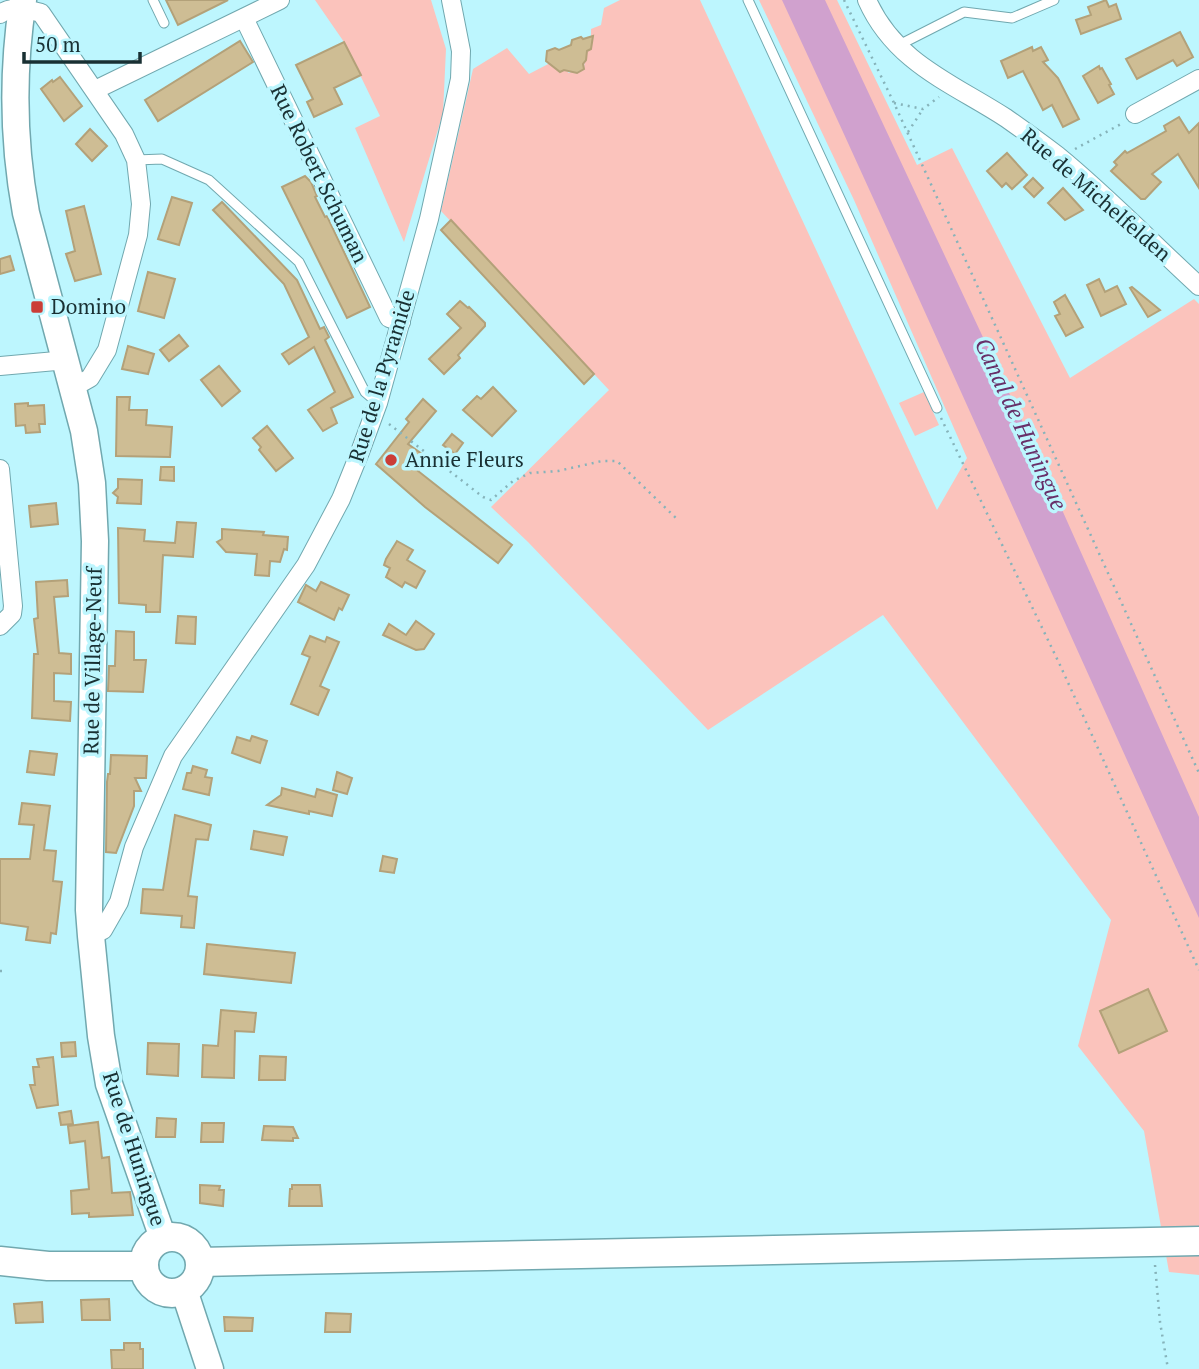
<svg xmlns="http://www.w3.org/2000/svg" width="1199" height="1369" viewBox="0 0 1199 1369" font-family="'PT Serif',serif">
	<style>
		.green { fill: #fbc3bc }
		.water { fill: #d0a1ce }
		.building { fill: #cebd94; stroke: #b3a179; stroke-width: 2 }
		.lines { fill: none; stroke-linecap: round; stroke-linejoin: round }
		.lane-casing { stroke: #71a8af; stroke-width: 11 }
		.street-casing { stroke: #71a8af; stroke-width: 20 }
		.secondary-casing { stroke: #71a8af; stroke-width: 29 }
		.primary-casing { stroke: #71a8af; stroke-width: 31 }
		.path { stroke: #86b3ba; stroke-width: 2.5; stroke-dasharray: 2 5; stroke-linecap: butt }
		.lane { stroke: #fff; stroke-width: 9 }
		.street { stroke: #fff; stroke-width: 18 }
		.secondary { stroke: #fff; stroke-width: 26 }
		.primary { stroke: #fff; stroke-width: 28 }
		.poi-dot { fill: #cb3d37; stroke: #bdf6fe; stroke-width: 2.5 }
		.labels { text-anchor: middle; stroke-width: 7; stroke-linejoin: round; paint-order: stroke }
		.street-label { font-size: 21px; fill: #193033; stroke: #bdf6fe }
		.poi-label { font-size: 21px; fill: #193033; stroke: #bdf6fe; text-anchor: start }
		.water-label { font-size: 23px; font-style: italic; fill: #683069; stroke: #bdf6fe }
	</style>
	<rect width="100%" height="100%" fill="#bdf6fe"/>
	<g class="green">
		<polygon points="315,0 431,0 446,49 443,113 404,242 355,128 380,116 344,42"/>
		<polygon points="620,0 700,0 937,510 967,458 854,200 759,0 837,0 917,165 952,148 1070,378 1194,299 1199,304 1199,1275 1169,1272 1144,1131 1078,1046 1111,920 883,615 708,730 528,542 491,507 609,390 441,211 473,69 507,48 529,74 554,61 569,73 573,71 577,73 584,69 585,52 591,49 591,29 601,25 604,8"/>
		<polygon points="924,392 939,425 915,436 899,403"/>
	</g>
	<path class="water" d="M782,0H825L1026,429L1199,817V918C1059,613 924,305 782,0Z"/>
	<g class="building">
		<polygon points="166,0 228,0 178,25"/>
		<polygon points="1106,0 1109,7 1116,4 1121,19 1081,34 1076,20 1091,15 1088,7"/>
		<polygon points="1180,32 1193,57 1177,66 1173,60 1137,79 1126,59"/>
		<polygon points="593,36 591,49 587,51 586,60 583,64 584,69 577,73 564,70 560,72 546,61 547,51 555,48 559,50 571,45 572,40 581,37 583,39"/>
		<polygon points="240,41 253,62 158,121 145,100"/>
		<polygon points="344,42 361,75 334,88 342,104 314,117 307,102 313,99 296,65"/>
		<polygon points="1032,47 1033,51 1041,47 1048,60 1043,62 1058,78 1079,119 1063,127 1052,105 1043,110 1023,71 1008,78 1001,61"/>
		<polygon points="1099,66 1100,69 1102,68 1111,84 1109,85 1114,94 1098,103 1083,76"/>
		<polygon points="60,77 82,106 64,121 41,89 52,80 53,82"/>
		<polygon points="1179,117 1189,133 1199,123 1199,188 1178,154 1152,174 1161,182 1145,199 1141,199 1111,171 1117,165 1114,162 1125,151 1127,153 1166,131 1164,126"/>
		<polygon points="90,129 107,146 92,161 76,144"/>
		<polygon points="1007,153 1027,175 1012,189 1006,183 1002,187 987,171"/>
		<polygon points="305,176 311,182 317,196 315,197 325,217 327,216 370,307 347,318 282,187"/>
		<polygon points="1033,178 1043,188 1034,197 1024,187"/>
		<polygon points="1063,188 1083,210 1065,220 1048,203"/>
		<polygon points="172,197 192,203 179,245 158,239"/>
		<polygon points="222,202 297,280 320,329 324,327 329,337 325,340 353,397 331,408 337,423 323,431 308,410 335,392 314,347 289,364 282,354 309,337 284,284 213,210"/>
		<polygon points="84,206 101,274 75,281 66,254 75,251 66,211"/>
		<polygon points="451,220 594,374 584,384 441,230"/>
		<polygon points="10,256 14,270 0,274 0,259"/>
		<polygon points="148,272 175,279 164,318 138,311"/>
		<polygon points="1099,279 1105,292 1117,286 1126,304 1101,316 1087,285"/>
		<polygon points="1132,287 1160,310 1148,317 1130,288"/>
		<polygon points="1065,295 1083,327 1066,336 1055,316 1060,314 1054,302"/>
		<polygon points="460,301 468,308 469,307 485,323 485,326 458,355 460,358 444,374 429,359 461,328 447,314"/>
		<polygon points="179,335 188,346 169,361 160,350"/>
		<polygon points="128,346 154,354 148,374 122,369"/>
		<polygon points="219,366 240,391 222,406 201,380"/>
		<polygon points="493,387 516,411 492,436 463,410 477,396 481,399"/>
		<polygon points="117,397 130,397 129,410 147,410 146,425 172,427 170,457 116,456"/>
		<polygon points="423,399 436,411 408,444 429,459 418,471 512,545 498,563 425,507 376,464 409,422 406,419"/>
		<polygon points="28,403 28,406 44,405 45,424 39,424 40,432 26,433 25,425 16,426 15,404"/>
		<polygon points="267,426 293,458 276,471 259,450 261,447 253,438"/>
		<polygon points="452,434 463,443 455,454 443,445"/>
		<polygon points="161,467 174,467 174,481 160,480"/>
		<polygon points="118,479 142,480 141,504 117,503 118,497 113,493 118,488"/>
		<polygon points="56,503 58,524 31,527 29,506"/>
		<polygon points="177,522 196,523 193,557 163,555 160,612 146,612 146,605 119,603 118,528 145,530 144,541 175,543"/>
		<polygon points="222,529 264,532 263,535 288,537 287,550 284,549 280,562 270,561 269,576 255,575 257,554 226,552 217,542 222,539"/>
		<polygon points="397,541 413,550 407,560 425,571 416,588 405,582 402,587 386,577 390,568 384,565 386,559"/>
		<polygon points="67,580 68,596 54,597 59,653 71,654 71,674 54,673 54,701 71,702 70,721 32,718 34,654 38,654 34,619 38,618 36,582"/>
		<polygon points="321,582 349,595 342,610 339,608 334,620 298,602 306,585 316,591"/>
		<polygon points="178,616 196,617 195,644 176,643"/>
		<polygon points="416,621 434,634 424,649 416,650 383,635 389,624 406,635"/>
		<polygon points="116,631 134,632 134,660 146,660 143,692 108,691 109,666 115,666"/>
		<polygon points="310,636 325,642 327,637 339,642 320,686 329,690 318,715 291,704 310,657 302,654"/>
		<polygon points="252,736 267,741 260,763 232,753 237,737 250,741"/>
		<polygon points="30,751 57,754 54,775 27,772"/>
		<polygon points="111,755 147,756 146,778 135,778 141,791 134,791 134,806 116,853 106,852 107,782 108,774 110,774"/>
		<polygon points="193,766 207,770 205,777 212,778 209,795 183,789 187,773 191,773"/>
		<polygon points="337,772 352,778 347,794 333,790"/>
		<polygon points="282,788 315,797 317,789 337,795 332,816 309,811 309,814 267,805 281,795"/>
		<polygon points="22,803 50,806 44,850 56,851 53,881 62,882 56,934 51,933 50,943 26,940 28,927 0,923 0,859 30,859 34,825 19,824"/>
		<polygon points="175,815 211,825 208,840 196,839 188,896 197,897 194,928 181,927 182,916 141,913 143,889 163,890"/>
		<polygon points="254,831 287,837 283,855 251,849"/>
		<polygon points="383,856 397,859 394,873 380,871"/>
		<polygon points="207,944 295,953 291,983 204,974"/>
		<polygon points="1148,989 1167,1031 1119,1053 1100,1011"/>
		<polygon points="221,1010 256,1013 254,1032 235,1031 234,1078 202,1077 203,1045 218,1046"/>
		<polygon points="75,1042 76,1056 62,1057 61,1043"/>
		<polygon points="148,1043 179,1044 178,1076 147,1074"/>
		<polygon points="260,1056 286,1057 285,1080 259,1080"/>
		<polygon points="53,1057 58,1105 37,1108 30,1085 35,1085 33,1067 39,1067 37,1059"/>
		<polygon points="71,1111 73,1124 61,1125 59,1113"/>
		<polygon points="157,1118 176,1119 175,1137 156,1137"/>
		<polygon points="98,1122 102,1158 109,1157 112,1193 130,1192 133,1215 89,1217 89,1213 72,1214 71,1191 89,1189 85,1141 70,1143 68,1126"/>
		<polygon points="202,1123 224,1123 223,1142 201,1142"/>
		<polygon points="264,1126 293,1127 298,1138 293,1138 293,1141 262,1140"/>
		<polygon points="200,1185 220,1186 219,1190 224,1190 223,1206 200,1203"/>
		<polygon points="292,1185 320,1185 322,1206 289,1206 290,1189 292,1189"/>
		<polygon points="109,1299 110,1320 82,1320 81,1300"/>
		<polygon points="42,1302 43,1322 16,1323 14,1304"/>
		<polygon points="326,1313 351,1314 350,1332 325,1332"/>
		<polygon points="224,1317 253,1318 252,1331 225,1331"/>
		<polygon points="124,1343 140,1343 140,1349 143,1349 143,1369 112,1369 111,1350 124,1350"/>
	</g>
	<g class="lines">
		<defs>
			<g id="lane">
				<polyline points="153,0 164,23"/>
				<polyline points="748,0 937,408"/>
				<polyline points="897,46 964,12 1012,18 1054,0"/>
				<polyline points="136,160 162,159 209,180 299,262 365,392 378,403"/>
			</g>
			<g id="street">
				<path d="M867,0C895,63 952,83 1006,118C1023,130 1041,143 1058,156C1107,196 1152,243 1199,286"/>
				<path d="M0,14C13,5 26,9 41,13L124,134L136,160L141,204L138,235L107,350L90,378L74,387"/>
				<polyline points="244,18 389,318 401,322"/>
				<polyline points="95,90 280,0"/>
				<polyline points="1135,114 1199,79"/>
				<polyline points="0,366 67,360"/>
				<polyline points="0,469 13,606 12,614 0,626"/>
				<polyline points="91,936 103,930 119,902 134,847 173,756 306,565 341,499 360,452 378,403 429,219 460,79 461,51 451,0"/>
			</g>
			<g id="secondary">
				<path d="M23,0C12,71 13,143 26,213L84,431L92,483L95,541L89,910L91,936L101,1036L109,1084L163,1238"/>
				<polyline points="184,1290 210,1369"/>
			</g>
			<g id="primary">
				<circle cx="172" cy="1265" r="28"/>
				<polyline points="0,1261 48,1266 144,1266"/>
				<polyline points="200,1262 1199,1241"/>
			</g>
		</defs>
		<use href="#lane" class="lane-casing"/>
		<use href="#street" class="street-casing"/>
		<use href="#secondary" class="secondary-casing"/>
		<use href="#primary" class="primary-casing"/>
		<g class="path">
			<polyline points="844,0 894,103 1199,773"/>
			<polyline points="894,103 923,109 939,97"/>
			<polyline points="908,132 923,109"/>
			<polyline points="1075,149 1121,124"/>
			<polyline points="941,418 1060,665 1199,970"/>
			<polyline points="389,424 483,497 491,500 513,481 530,473 558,471 602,461 617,461 677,519"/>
			<polyline points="0,971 5,971"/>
			<polyline points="1155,1265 1160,1322 1168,1369"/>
		</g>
		<use href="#lane" class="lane"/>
		<use href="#street" class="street"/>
		<use href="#secondary" class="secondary"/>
		<use href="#primary" class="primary"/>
	</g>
	<g class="poi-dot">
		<rect x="30" y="300" width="14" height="14" rx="3.5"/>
		<circle cx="391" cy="460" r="7"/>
	</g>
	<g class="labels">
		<g class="street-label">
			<text transform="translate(319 174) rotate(64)" y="7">Rue Robert Schuman</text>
			<text transform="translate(1096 195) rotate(41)" y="7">Rue de Michelfelden</text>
			<text transform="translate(382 376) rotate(-73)" y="7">Rue de la Pyramide</text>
			<text transform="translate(93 661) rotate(-89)" y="7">Rue de Village-Neuf</text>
			<text transform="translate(134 1149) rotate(72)" y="7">Rue de Huningue</text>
		</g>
		<g class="poi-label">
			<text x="51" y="314">Domino</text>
			<text x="405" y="467">Annie Fleurs</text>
		</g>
		<g class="water-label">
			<text transform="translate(1021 424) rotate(65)" y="8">Canal de Huningue</text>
		</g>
	</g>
	<path d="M24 52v10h116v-10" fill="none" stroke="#193033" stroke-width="3.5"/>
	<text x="35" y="52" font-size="21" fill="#193033" stroke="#bdf6fe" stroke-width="5" paint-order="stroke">50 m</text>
</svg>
